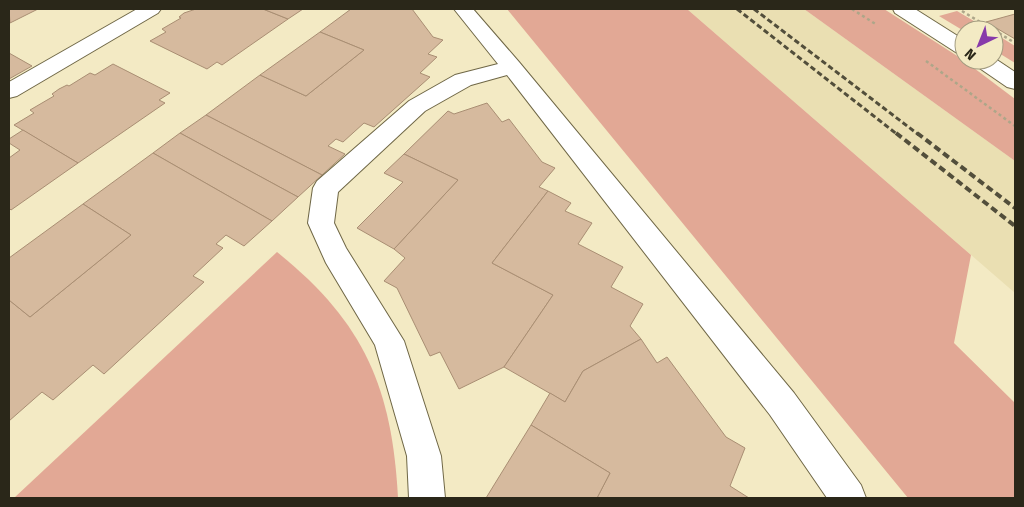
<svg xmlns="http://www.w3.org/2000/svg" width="1024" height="507" viewBox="0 0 1024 507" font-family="'Fira Sans',sans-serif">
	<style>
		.built { fill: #eadfb2 }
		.green { fill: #e2a895 }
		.building { fill: #d6ba9e; stroke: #a98e73 }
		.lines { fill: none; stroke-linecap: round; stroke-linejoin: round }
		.street-casing { stroke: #6f6746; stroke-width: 2 }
		.path { stroke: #ada689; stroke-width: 2.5; stroke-dasharray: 3 3; stroke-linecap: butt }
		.street { fill: #fff; fill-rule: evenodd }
		.rail-far1 { stroke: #524e3b; stroke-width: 3; stroke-dasharray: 5.5 3; stroke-linecap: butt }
		.rail { stroke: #524e3b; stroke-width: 4; stroke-dasharray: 7 4; stroke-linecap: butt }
	</style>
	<rect width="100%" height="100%" fill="#f3eac4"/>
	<polygon class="built" points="687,9 804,9 1015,161 1015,293"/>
	<g class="green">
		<polygon points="507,9 687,9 971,255 954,343 1015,403 1015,498 908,498"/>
		<polygon points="804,9 884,9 962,59 1015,99 1015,161"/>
		<polygon points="957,11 989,30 964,31 939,16"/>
		<polygon points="994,33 1015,46 1015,63 994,50"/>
		<path d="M277,252C364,322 392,387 398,498H14Z"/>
	</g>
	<g class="building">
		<polygon points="9,9 38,9 10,23"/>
		<polygon points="196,9 263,9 288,19 222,65 217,62 207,69 150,41 166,32 162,29 181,18 179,17 184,13"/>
		<polygon points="263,9 303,9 288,19"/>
		<polygon points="351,9 412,9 433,37 443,40 428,54 437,57 420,73 430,77 374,127 364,123 343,142 336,139 328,146 345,154 322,175 206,115 260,75 306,96 364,50 320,32"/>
		<polygon points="1015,14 1015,39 986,22"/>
		<polygon points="320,32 364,50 306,96 260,75"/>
		<polygon points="9,53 32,66 9,79"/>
		<polygon points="113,64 170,93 159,100 165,103 78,163 14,125 34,113 30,110 54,96 52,94 59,89 67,85 69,86 90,73 95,75"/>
		<polygon points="487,103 502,122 509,119 542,162 555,168 539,187 548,191 492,263 553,295 504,367 459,389 440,352 430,356 397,288 384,281 405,258 394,249 458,180 404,154 448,111 454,114"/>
		<polygon points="206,115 322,175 298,197 180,133"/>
		<polygon points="23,130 78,163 11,210 9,208 9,158 20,150 9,143 9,139"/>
		<polygon points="180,133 298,197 272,221 153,153"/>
		<polygon points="153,153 272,221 244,246 226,235 216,244 223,248 193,276 204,282 104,374 93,365 53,400 42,392 9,421 9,300 30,317 131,235 83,204"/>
		<polygon points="404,154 458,180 394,249 357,228 403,182 384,173"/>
		<polygon points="548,191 571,203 565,211 592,223 578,244 623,267 611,287 643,304 630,326 641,339 583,371 565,402 504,367 553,295 492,263"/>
		<polygon points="83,204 131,235 30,317 9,300 9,258"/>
		<polygon points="641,339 657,363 667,357 726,437 745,448 730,486 749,498 597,498 610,473 531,425 550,393 565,402 583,371"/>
		<polygon points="531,425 610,473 597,498 486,498"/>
	</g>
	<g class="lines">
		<defs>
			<g id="street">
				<polygon points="137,9 161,9 158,13 17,96 9,98 9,82"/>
				<polygon points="454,9 473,9 519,62 794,393 861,485 866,498 827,498 770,415 507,75 471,85 425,111 338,192 334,223 346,248 404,341 441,456 445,498 409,498 407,456 375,345 326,263 308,223 313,188 317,181 409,101 455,75 498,64"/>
				<polygon points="893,9 915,9 964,40 964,55 957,53 895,13"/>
				<polygon points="994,58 1015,72 1015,89 1007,87 975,65 972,60 994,60"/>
			</g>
		</defs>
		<use href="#street" class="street-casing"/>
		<g class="path">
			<polyline points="852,9 877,25"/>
			<polyline points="962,11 993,30"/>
			<polyline points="994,30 1015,43"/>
			<polyline points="926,61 1015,126"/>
		</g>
		<use href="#street" class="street"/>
		<g class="rail-far1">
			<polyline points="737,9 898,135"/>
			<polyline points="754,9 919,135"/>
		</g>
		<g class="rail">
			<polyline points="896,133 1015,226"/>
			<polyline points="917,133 1015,208"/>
		</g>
	</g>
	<rect width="1024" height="507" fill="none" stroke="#2a2719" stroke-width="20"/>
	<g transform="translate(979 45) rotate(223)"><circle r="24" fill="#f3eac4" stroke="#a39c80"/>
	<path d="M0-4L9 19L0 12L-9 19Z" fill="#873aaa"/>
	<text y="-8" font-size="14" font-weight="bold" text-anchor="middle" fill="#2a2719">N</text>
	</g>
</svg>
